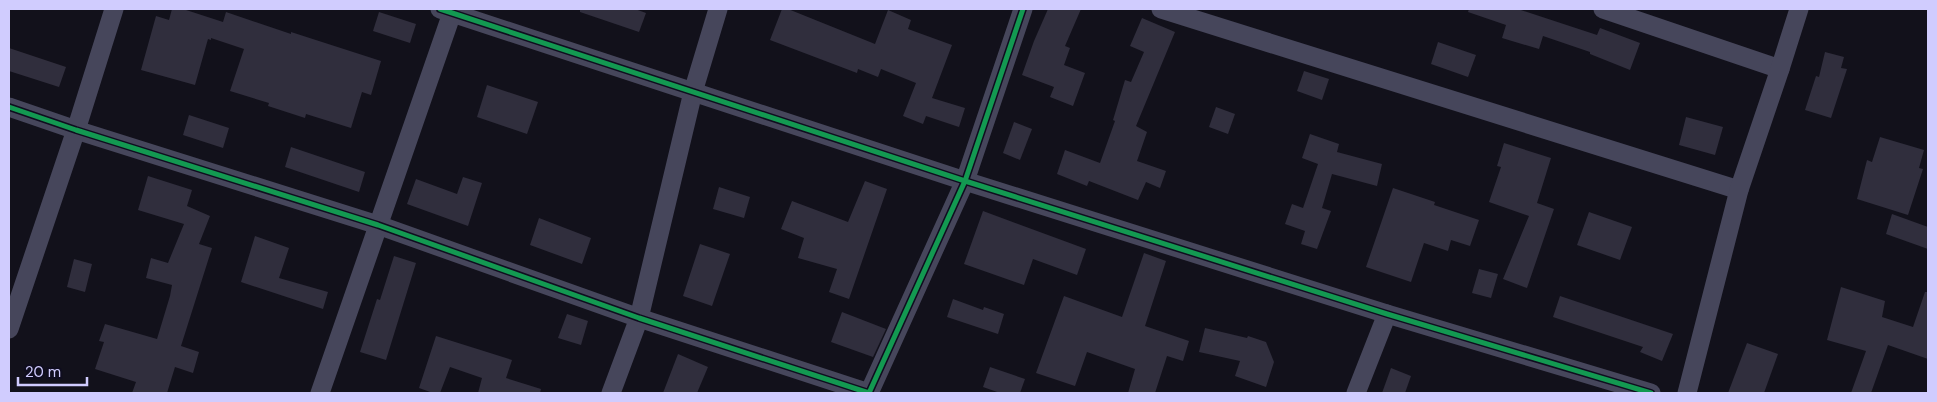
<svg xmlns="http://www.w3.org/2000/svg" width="1937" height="402" viewBox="0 0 1937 402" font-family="'DM Sans',sans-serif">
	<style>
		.building { fill: #302e3d }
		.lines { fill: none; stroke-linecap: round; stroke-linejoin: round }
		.street { stroke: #46465b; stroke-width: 19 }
		.cycleway-casing { stroke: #0f0d1f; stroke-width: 8 }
		.cycleway { stroke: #139951; stroke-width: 5 }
	</style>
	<rect width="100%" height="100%" fill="#12111b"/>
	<g class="building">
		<polygon points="172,9 183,9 223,22 226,12 291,34 291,32 381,61 371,95 362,92 351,128 306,114 305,118 268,106 269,103 230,91 244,49 211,38 211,40 208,39 195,85 141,70 156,16 169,20"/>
		<polygon points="580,9 635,9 646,13 639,32 580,12"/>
		<polygon points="782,9 788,9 875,44 888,10 911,20 908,29 952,45 932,98 965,108 959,127 926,116 923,124 903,116 916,83 881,69 878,77 858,69 857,73 770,40"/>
		<polygon points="1048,9 1081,9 1065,46 1070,48 1064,65 1085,73 1073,106 1050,97 1054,87 1022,75 1034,41"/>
		<polygon points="1469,9 1518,9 1597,35 1600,28 1640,43 1630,70 1590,54 1590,52 1543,36 1539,49 1502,38 1506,25 1468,12"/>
		<polygon points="379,12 416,24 410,43 373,31"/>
		<polygon points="1142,18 1175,32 1136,126 1147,132 1137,161 1166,171 1160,188 1146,182 1138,200 1089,181 1087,186 1057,174 1065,150 1100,163 1115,121 1113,120 1125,80 1131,82 1144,52 1130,46"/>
		<polygon points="1438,42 1476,55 1468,77 1431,64"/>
		<polygon points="9,48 66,67 59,87 9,71"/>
		<polygon points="1825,52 1844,57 1841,68 1847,69 1831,118 1805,110 1816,76 1819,77"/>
		<polygon points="1304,71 1329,79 1322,100 1297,91"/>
		<polygon points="487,85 538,102 527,134 477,117"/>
		<polygon points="1216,107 1235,114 1228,134 1209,127"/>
		<polygon points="189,115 229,128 223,148 183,135"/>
		<polygon points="1686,117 1723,127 1715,155 1679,145"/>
		<polygon points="1014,122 1032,129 1020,160 1003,153"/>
		<polygon points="1310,134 1339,144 1337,152 1382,164 1377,186 1332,174 1322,208 1331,211 1317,249 1301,244 1305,231 1285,224 1292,204 1303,208 1318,164 1302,158"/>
		<polygon points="1880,137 1924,150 1919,168 1923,169 1908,215 1857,199 1867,160 1872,162"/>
		<polygon points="1504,143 1551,158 1537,203 1554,209 1527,288 1503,279 1529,216 1489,202 1501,167 1497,166"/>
		<polygon points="291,147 365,172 359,192 285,167"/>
		<polygon points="148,176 192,190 187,206 210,216 199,244 212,248 181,346 199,352 193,373 175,367 167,393 132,393 136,382 95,369 104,342 99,341 105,324 157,339 170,296 172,285 146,278 151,258 168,263 184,224 138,210"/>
		<polygon points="463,177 482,183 468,226 407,204 416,179 457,194"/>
		<polygon points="865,181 887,189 849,299 829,292 837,269 798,258 804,238 781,229 792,201 848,222"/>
		<polygon points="719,187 750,197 744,218 713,209"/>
		<polygon points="1393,188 1435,202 1434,205 1479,220 1470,246 1451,240 1448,251 1424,243 1411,282 1366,267"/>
		<polygon points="983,211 1086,249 1077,275 1033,259 1024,285 964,264"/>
		<polygon points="1589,212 1632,227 1620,260 1577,245"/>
		<polygon points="1892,214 1928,227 1928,249 1886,234"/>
		<polygon points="539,218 591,238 582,264 530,245"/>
		<polygon points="255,236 289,248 279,278 328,292 323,309 241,282"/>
		<polygon points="700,244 730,254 712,306 683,296"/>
		<polygon points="1144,253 1166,261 1145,326 1189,341 1183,361 1167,356 1155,393 1128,393 1135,369 1087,352 1075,386 1036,373 1064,296 1122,317"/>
		<polygon points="394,256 416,263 386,360 360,352 377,299 380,300"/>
		<polygon points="74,259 92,264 85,292 67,287"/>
		<polygon points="1479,269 1498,274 1491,298 1472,293"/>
		<polygon points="1841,287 1885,301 1882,317 1913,327 1925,292 1928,292 1928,359 1888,345 1871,393 1851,393 1866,351 1827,340"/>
		<polygon points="1560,296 1673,334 1662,361 1640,352 1643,347 1553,317"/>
		<polygon points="953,299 983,310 984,307 1004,314 998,334 947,317"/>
		<polygon points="842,312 886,329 873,357 831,342"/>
		<polygon points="567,314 588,321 581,345 558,338"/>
		<polygon points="1205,328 1247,338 1248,336 1266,342 1274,362 1266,387 1235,376 1240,361 1199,352"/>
		<polygon points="436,336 512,360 506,378 541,389 540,393 478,393 482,378 450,367 440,393 433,393 419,388"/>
		<polygon points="1747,343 1778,354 1764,393 1728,393"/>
		<polygon points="678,354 708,367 697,393 663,393"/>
		<polygon points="990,367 1025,379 1020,393 1000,393 983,387"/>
		<polygon points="1391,368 1411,376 1405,393 1382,393"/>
	</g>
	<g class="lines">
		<g class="street">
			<polyline points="440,9 965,181 1387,314 1651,393"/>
			<polyline points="1161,9 1739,190"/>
			<polyline points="1603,9 1780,69"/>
			<polyline points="9,107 76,130 378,225 639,318 869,393 965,181 1023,9"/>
			<polyline points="9,329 76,130 114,9"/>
			<polyline points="320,393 452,13"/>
			<polyline points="611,393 639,318 693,92 718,9"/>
			<polyline points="1356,393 1387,314"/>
			<polyline points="1687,393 1739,190 1780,69 1799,9"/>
		</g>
		<defs>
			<g id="cycleway">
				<polyline points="440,9 965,181 1387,314 1651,393"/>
				<polyline points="9,107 76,130 378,225 639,318 869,393 965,181 1023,9"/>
			</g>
		</defs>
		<use href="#cycleway" class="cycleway-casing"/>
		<use href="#cycleway" class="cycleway"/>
	</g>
	<rect width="1937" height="402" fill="none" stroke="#d0ccfe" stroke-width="20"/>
	<path d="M18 377v8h69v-8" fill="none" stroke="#d0ccfe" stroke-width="2.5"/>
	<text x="25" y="377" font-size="15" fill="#d0ccfe" stroke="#0f0d1f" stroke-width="4" paint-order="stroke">20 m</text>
</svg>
